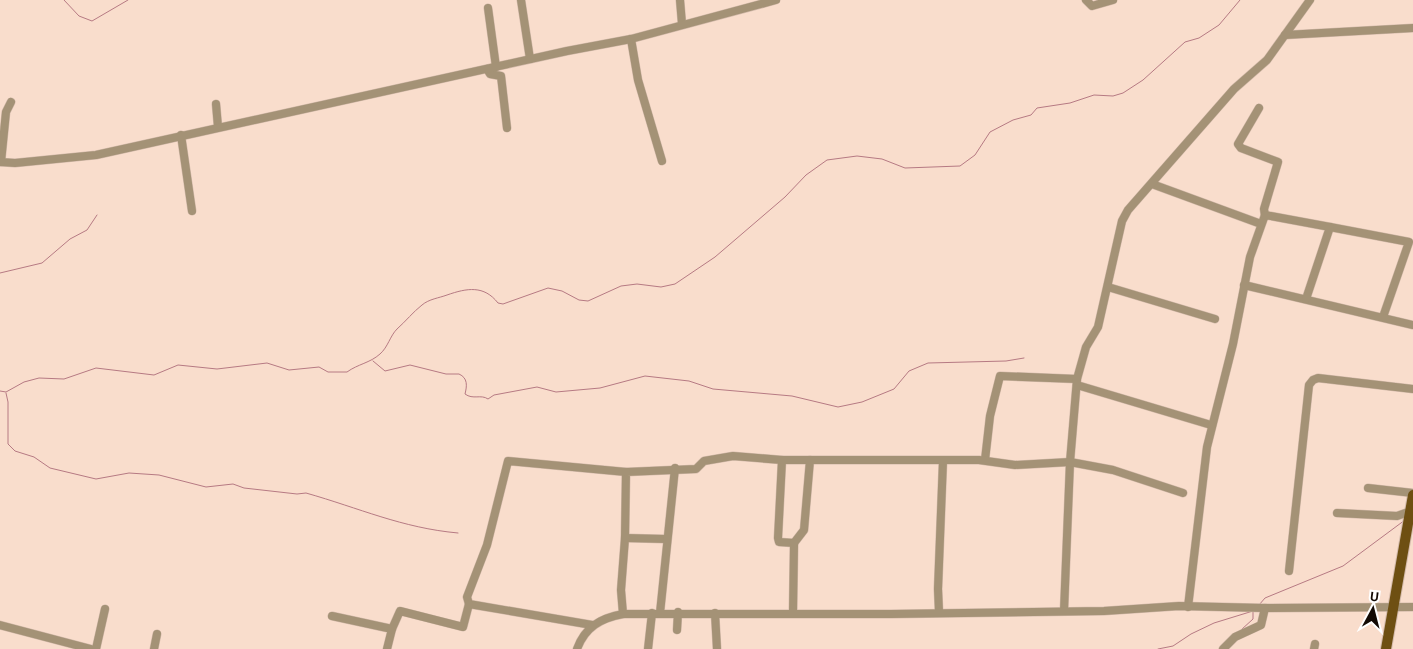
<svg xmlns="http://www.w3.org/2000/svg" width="1413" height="649" viewBox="0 0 1413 649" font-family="'Alegreya Sans',sans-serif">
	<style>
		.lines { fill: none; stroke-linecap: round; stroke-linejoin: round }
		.stream { stroke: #b67a83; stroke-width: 1 }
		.minor-casing { stroke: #d4bbac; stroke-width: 9 }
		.major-casing { stroke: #d4bbac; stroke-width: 12 }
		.minor { stroke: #a49276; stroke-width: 8 }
		.major { stroke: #6e4f12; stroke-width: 10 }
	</style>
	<rect width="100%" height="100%" fill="#f9ddcc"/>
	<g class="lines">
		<g class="stream">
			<polyline points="64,0 79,16 92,21 128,0"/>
			<polyline points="0,273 42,263 70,239 87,230 97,215"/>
			<path d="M373,361L385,371L410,365L446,374H459C468,378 467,386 465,394C473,400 481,394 488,399L494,395L537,387L556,392L600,388L645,376L689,381L713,389L792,396L838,407L862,402L894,389L909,371L928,363L1006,361L1024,358"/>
			<path d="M0,391L6,392L24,382L39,378L64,379L96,368L154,375L178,365L217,369L267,363L289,370L319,367L328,372H347C358,364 370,363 380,354C388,347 390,336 397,329C406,321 413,312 422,305C429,299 439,298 447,295C467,288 484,285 498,303L503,304L548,288L562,291L579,300L588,301L621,286L637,284L661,287L675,284L715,257L785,197L806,175L827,160L857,156L882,159L905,168L960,166L975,155L990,132L1013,120L1031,115L1037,108L1070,103L1094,95L1113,96L1123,93L1143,80L1185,42L1199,38L1219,25L1240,0"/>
			<path d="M6,393L8,402V444L15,451L34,457L50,468L96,479L129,473L159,475L206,487L233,484L244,488L297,494L306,493C359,508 402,528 458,533"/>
			<polyline points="1259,605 1265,598 1343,566 1405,520"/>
			<polyline points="1241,630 1253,619 1253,612"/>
			<polyline points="1158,649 1173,646 1191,634 1214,623 1253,611"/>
		</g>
		<defs>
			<g id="minor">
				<polyline points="521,0 530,59"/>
				<polyline points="680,0 682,24"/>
				<polyline points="1086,0 1092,6 1113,0"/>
				<polyline points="488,8 496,67"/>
				<polyline points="1285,35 1413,28"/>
				<polyline points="631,39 638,80 662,161"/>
				<polyline points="487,69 490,74 501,76 507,128"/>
				<polyline points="216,104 218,127"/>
				<polyline points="1259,108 1238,144 1241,148 1278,162 1264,209 1265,216"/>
				<polyline points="181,135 192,211"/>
				<polyline points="0,162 15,163 96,155 567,51 631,39 776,0"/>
				<polyline points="1,162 6,112 11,102"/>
				<polyline points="1152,184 1261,224"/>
				<polyline points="1330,227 1409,242 1383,317"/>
				<polyline points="1244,285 1413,325"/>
				<polyline points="1108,287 1215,319"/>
				<polyline points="1077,385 1211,425"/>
				<polyline points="782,460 778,538 779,542 794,543 794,545 793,613"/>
				<polyline points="985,460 990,416 1000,376 1077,379"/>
				<polyline points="1368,488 1413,493"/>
				<polyline points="1337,513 1397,516 1411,511"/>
				<polyline points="625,538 666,539"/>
				<polyline points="794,543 804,530 810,460"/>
				<polyline points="1289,571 1306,413 1309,385 1313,380 1318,378 1413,389"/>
				<polyline points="1188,607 1207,447 1233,344 1250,257 1265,215 1330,227 1306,299"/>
				<polyline points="1064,611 1070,462 1077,379 1086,347 1098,327 1122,221 1128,210 1234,89 1267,60 1310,0"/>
				<polyline points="939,612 938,589 943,461"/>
				<polyline points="660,613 675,468"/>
				<polyline points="715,613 717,649"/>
				<polyline points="623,614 621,590 625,538 626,472 696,469 704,461 733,456 782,460 979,460 1015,465 1070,462 1113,470 1183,493"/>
				<polyline points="332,616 392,629 387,649"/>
				<polyline points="0,625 91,649"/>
				<polyline points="592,625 469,604 467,597 487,545 508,461 626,472"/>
				<polyline points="392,629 400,611 463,627 469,604"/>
				<polyline points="677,630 678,612"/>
				<polyline points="96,649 105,609"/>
				<polyline points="154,649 157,634"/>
				<path d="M577,649C585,627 601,618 623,614H891L1104,611L1179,606L1265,608L1413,607"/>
				<polyline points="648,649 652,613"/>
				<polyline points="1223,649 1235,637 1261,625 1265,608"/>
				<polyline points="1314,649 1315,644"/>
			</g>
			<polyline id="major" points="1386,649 1413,495"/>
		</defs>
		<use href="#minor" class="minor-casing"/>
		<use href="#major" class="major-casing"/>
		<use href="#minor" class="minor"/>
		<use href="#major" class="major"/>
	</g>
	<g transform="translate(1373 609) rotate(7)" stroke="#ffffff" stroke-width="4" paint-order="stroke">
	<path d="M0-4L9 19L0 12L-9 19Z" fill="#120904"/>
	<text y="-8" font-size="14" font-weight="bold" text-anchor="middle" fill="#120904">U</text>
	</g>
</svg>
